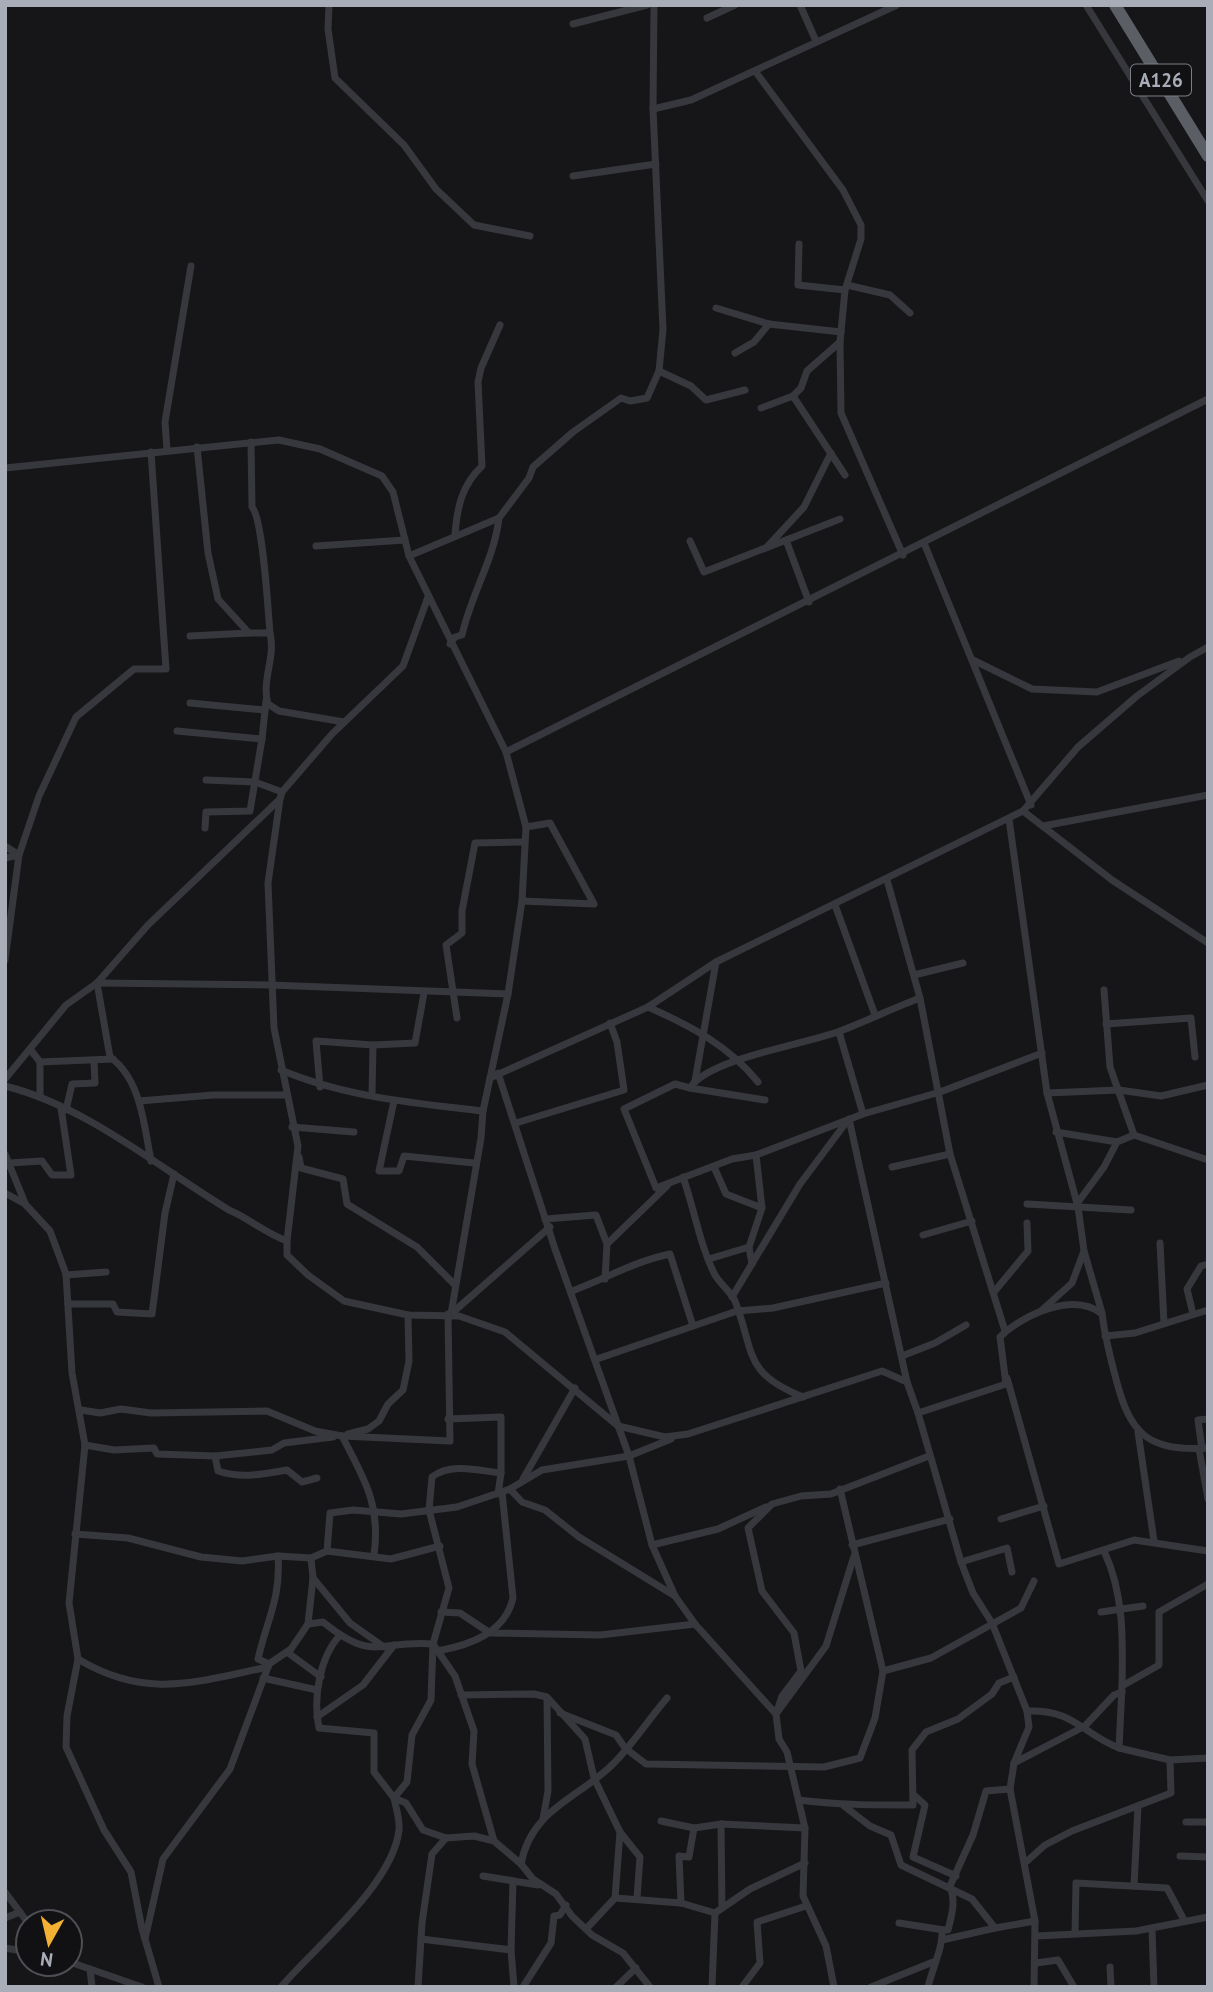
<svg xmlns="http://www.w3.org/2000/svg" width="1213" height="1992" viewBox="0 0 1213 1992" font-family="'PT Sans',sans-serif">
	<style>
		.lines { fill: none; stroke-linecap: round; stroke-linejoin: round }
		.minor { stroke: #37383d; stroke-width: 7 }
		.trunk { stroke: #5b5e65; stroke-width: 12 }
		.labels { text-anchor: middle; stroke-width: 7; stroke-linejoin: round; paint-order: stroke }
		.shield { fill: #111113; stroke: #7b7e86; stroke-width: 2 }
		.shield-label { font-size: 19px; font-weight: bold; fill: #a8adb8 }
	</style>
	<rect width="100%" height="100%" fill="#161618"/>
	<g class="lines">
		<g class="minor">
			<polyline points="329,5 328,29 335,78 404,145 436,189 474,225 530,236"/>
			<polyline points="800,5 816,41"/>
			<polyline points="1086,5 1208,201"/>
			<polyline points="707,18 735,5"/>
			<polyline points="573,24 647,5"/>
			<polyline points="755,71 843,190 861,225 861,239 845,290 840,342 841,413 903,555"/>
			<polyline points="653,109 691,100 897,5"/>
			<polyline points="573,176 656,164"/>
			<polyline points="799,244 798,285 845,290"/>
			<polyline points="847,285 890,295 910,313"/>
			<polyline points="716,308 769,324 841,332"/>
			<polyline points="735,353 754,342 769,324"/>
			<polyline points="659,371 691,386 706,400 745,390"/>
			<polyline points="793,396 801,388 807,371 840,342"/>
			<polyline points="761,408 793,396 845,475"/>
			<path d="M251,442L252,507C263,519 268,611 270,633"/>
			<path d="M197,447L208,553L218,599L249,633H270C276,657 261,681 268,704L279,711L344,722"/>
			<polyline points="167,450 165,422 191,266"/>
			<polyline points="5,468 279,440 320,449 382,476 393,492 409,556 506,752 1208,399"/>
			<path d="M455,535C457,507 462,485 482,466L478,382L481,368L500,325"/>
			<polyline points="786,540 809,602"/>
			<polyline points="690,541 704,572 840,519"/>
			<polyline points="924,543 1031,805"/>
			<polyline points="316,546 405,540"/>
			<polyline points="767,547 804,507 831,453"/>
			<polyline points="409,556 499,518 529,478 533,467 573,432 621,398 630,401 647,398 659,371 663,329 653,109 654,5"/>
			<polyline points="190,636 249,633"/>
			<path d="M450,644L455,637L462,635C471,594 494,560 499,518"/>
			<polyline points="973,660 1032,689 1097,692 1179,661"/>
			<polyline points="190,703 265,710"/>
			<polyline points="177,731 262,739 266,701"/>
			<polyline points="206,780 255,782 282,792"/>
			<polyline points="280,799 268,883 274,1028 298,1146 287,1241"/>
			<polyline points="1023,811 1112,880 1208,943"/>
			<polyline points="1009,819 1047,1093 1078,1207 1084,1251 1102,1313"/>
			<polyline points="1043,826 1208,795"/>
			<polyline points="205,828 206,812 250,811 262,739"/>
			<polyline points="5,846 19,855 5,960"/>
			<polyline points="5,858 19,855 39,796 76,717 134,669 166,669 151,452"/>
			<polyline points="887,880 920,998 950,1154 1005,1331"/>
			<polyline points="522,901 594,904 550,823 526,827"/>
			<polyline points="835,905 875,1015"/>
			<polyline points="914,975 963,963"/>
			<polyline points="97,983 270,985 508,994"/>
			<path d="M97,983L110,1057C141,1079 144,1125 151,1161"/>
			<polyline points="1104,990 1110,1067 1134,1135"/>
			<path d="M920,998C893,1008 867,1021 840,1031C804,1045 709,1058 690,1088L675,1084L624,1109L656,1188L732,1159L756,1155L863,1114L940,1092L1042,1053"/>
			<path d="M648,1007C691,1026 729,1046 758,1082"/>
			<polyline points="457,1018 446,945 462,933 462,911 475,843 523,842"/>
			<polyline points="1106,1024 1191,1018 1195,1057"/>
			<polyline points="839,1032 863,1114"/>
			<polyline points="30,1049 40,1062 40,1096"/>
			<polyline points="40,1062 113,1059"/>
			<path d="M281,1070C345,1097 414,1103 483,1111"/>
			<polyline points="498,1073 555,1249 629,1456 652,1545 675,1596 695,1624 776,1714 826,1646 854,1556"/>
			<polyline points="490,1078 648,1007 716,962 1023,811 1078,747 1137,696 1190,657 1208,647"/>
			<polyline points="5,1079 66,1005 97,983 148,925 280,799 282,792 332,734 403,666 428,597"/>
			<polyline points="695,1081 716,962"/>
			<path d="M5,1086C86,1106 158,1167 229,1210C250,1219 265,1233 287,1241V1255L308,1275L344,1301L408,1315L459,1316L505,1332L618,1426L665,1437L688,1434L882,1371L907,1382L918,1413L1006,1384L1000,1337C1022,1315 1074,1291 1102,1314C1105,1336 1110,1357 1116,1379C1130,1434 1148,1452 1208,1448"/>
			<polyline points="320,1087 316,1041 373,1045 415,1043 424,993"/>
			<polyline points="690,1088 765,1100"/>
			<polyline points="1047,1093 1119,1090 1161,1096 1208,1085"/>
			<polyline points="372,1095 373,1045"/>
			<polyline points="139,1101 213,1095 286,1095"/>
			<polyline points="394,1101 379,1171 399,1171 404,1156 474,1163"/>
			<polyline points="66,1110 72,1084 95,1083 94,1062"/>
			<polyline points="849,1119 907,1382"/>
			<polyline points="516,1123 624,1090 617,1042 610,1023"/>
			<polyline points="292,1127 354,1132"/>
			<polyline points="1056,1132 1117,1142 1134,1135 1208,1160"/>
			<polyline points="5,1154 25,1203"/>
			<polyline points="299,1157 301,1168 343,1179 347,1204 417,1247 455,1285"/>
			<polyline points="9,1163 42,1161 52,1175 71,1175 61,1108"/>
			<polyline points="714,1167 726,1194 762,1208"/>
			<polyline points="892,1167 950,1154"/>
			<path d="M683,1177C694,1208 700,1246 715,1275C721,1285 731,1292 735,1301C755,1353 743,1373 803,1397"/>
			<polyline points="5,1193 25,1204 50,1231 66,1274 72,1373 85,1445 69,1603 78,1659 67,1716 66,1747 104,1830 131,1872 142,1929 159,1987"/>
			<polyline points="1027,1204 1131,1210"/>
			<polyline points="1076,1205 1104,1167 1117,1142"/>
			<polyline points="545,1219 596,1215 607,1244 605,1279"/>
			<polyline points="923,1235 972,1221"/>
			<polyline points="1160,1243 1164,1323"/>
			<polyline points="607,1244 667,1186"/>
			<polyline points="709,1259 749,1247"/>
			<polyline points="752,1264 749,1247 762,1208 756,1155"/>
			<polyline points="66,1275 106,1272"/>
			<path d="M572,1291C605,1279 635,1261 670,1254L693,1326"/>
			<polyline points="994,1292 1028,1251 1027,1223"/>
			<polyline points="732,1297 800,1184 848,1120"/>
			<polyline points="68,1304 113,1304 117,1312 152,1314 165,1213 174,1174"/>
			<polyline points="1042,1310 1072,1283 1084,1251"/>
			<polyline points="451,1314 481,1138 483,1111 508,994 522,901 526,827 506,752"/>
			<polyline points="451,1314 550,1227"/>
			<polyline points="1193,1314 1187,1289 1201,1266 1208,1264"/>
			<polyline points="1105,1336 1135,1333 1208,1310"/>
			<polyline points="902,1356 935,1343 966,1325"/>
			<polyline points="597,1359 737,1311 773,1308 886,1283"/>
			<polyline points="1007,1378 1059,1564 1134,1540 1208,1551"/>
			<polyline points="81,1410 100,1413 121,1409 151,1413 267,1411 315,1431 342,1436 450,1441 448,1314"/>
			<polyline points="918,1413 961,1562 973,1593 992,1623 1027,1711 1029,1727 1014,1763 1010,1789 1035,1921 1034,1987"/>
			<polyline points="448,1419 501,1417 501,1473"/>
			<polyline points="1138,1432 1154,1541"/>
			<polyline points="348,1434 368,1429 379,1421 388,1404 403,1390 409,1361 408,1315"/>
			<path d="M342,1436C364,1479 381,1504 374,1555"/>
			<polyline points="85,1445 114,1450 154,1448 157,1454 215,1456 272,1450 284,1443 333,1437"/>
			<polyline points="1199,1449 1208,1499"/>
			<polyline points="1202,1449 1198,1420 1208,1419"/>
			<path d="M215,1456L218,1471C242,1479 263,1474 287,1470L302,1482L317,1478"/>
			<polyline points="523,1479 575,1388"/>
			<polyline points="510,1489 522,1502 545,1510 579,1537 675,1596"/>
			<polyline points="1001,1519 1044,1506"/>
			<polyline points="75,1534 128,1538 201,1557 242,1561 278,1556 311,1558 327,1551 330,1513 353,1510 401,1514 457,1507 510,1489 542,1470 629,1456 671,1439"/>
			<polyline points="652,1545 718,1529 766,1507"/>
			<polyline points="852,1545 950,1519"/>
			<polyline points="327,1551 391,1559 440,1546"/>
			<path d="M1104,1551C1124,1593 1123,1640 1122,1686"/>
			<polyline points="961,1562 1007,1548 1012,1572"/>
			<polyline points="313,1578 350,1623 384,1647"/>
			<polyline points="1208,1584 1159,1612 1159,1665 1122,1686 1119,1748 1170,1760 1208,1758"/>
			<polyline points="441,1612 460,1613 490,1633 600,1635 695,1624"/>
			<polyline points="1101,1612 1143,1606"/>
			<path d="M340,1635C319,1658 313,1699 319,1728L374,1733V1772L394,1798L406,1803L423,1830L446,1838L474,1836L494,1841L521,1864L533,1879L556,1894L572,1916L592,1935L623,1953L650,1987"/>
			<path d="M438,1651C470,1645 505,1633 513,1598L502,1492"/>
			<polyline points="287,1652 321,1677"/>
			<path d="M78,1659C146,1700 195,1682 268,1667"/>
			<path d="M269,1664L258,1659C267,1619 281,1599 278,1556"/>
			<polyline points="883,1671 931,1658 1021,1608 1034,1581"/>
			<polyline points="263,1678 317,1690"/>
			<polyline points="461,1695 534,1694 547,1697 585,1739 594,1778 620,1832 640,1857 637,1898"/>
			<path d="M1027,1711C1074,1709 1081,1733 1119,1748"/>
			<polyline points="560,1713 616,1735 625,1748 646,1764 824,1767 860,1758 875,1718 883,1671 840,1489"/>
			<polyline points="317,1717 363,1685 394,1645"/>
			<polyline points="1014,1763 1085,1726 1114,1695 1122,1692"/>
			<polyline points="914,1795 925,1805 913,1857 956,1876"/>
			<path d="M799,1800C837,1805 874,1805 913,1805L912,1750L926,1732L958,1719L992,1694L999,1683L1014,1677"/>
			<polyline points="844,1806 870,1826 891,1835 901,1865 972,1899 995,1928 1035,1921"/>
			<polyline points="543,1819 548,1791 547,1698"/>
			<polyline points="661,1821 694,1828 721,1824 805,1828"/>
			<polyline points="1186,1822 1208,1822"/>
			<polyline points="721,1824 722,1908"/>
			<path d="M494,1841L472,1764L474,1731L455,1676L433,1644L449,1588L429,1510L432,1477C451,1462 480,1471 501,1473L498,1494"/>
			<polyline points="1180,1856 1208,1857"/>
			<polyline points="1026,1862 1045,1845 1072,1831 1171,1793 1170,1760"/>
			<path d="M521,1864C531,1809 578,1799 613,1764C632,1745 649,1719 667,1698"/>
			<polyline points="483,1876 538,1885"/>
			<polyline points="1134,1886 1138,1806"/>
			<polyline points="5,1892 28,1923"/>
			<polyline points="615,1898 681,1903 715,1913"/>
			<polyline points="681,1903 679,1856 689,1857 694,1828"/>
			<polyline points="5,1918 20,1912"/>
			<polyline points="899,1923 944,1930"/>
			<polyline points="586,1929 615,1898 620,1832"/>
			<polyline points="1152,1929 1154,1987"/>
			<polyline points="1075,1933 1076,1883 1167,1888 1184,1920"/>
			<polyline points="1037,1936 1136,1931 1208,1917"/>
			<polyline points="145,1939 163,1859 230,1769 269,1664 291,1649 308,1624 313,1578 311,1558"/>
			<polyline points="421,1939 511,1950 513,1881"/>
			<polyline points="942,1940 995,1928"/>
			<polyline points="5,1948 28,1952"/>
			<polyline points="511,1950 514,1987"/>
			<polyline points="70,1962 90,1969 92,1987"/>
			<polyline points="1036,1963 1058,1960 1074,1987"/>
			<polyline points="1110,1967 1111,1987"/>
			<polyline points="90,1969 142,1987"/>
			<path d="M281,1987C316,1946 393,1884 399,1830C400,1820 396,1808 394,1798L407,1782L412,1735L431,1700L433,1644C377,1640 374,1663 323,1622L308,1624"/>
			<polyline points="418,1987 422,1923 432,1854 446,1838"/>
			<polyline points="523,1987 551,1943 554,1916 560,1915 566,1905"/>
			<polyline points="616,1987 636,1968"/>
			<polyline points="712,1987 715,1913 750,1889 805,1863"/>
			<polyline points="742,1987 760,1963 757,1922 806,1906"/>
			<polyline points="834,1987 826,1946 803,1896 805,1828 787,1752 779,1739 776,1714 782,1696 801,1671 794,1633 762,1591 748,1528 772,1504 801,1496 831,1494 929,1456"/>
			<polyline points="871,1987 933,1962"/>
			<path d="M928,1987C932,1969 943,1948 942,1930H948C952,1914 956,1902 950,1886L973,1835L986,1791L1010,1789"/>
		</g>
		<polyline class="trunk" points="1115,5 1208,156"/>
	</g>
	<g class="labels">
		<rect class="shield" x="1131" y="64.5" width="60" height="31" rx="5"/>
		<g class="shield-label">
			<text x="1161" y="87">A126</text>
		</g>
	</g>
	<rect width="1213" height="1992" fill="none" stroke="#a8adb8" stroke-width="14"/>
	<g transform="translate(49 1943) rotate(188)"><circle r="33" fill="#111113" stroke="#4d4f55" stroke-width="2"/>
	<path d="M0-5L12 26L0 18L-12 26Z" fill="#f2b134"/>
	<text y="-10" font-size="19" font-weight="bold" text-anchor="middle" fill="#a8adb8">N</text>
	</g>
</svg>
